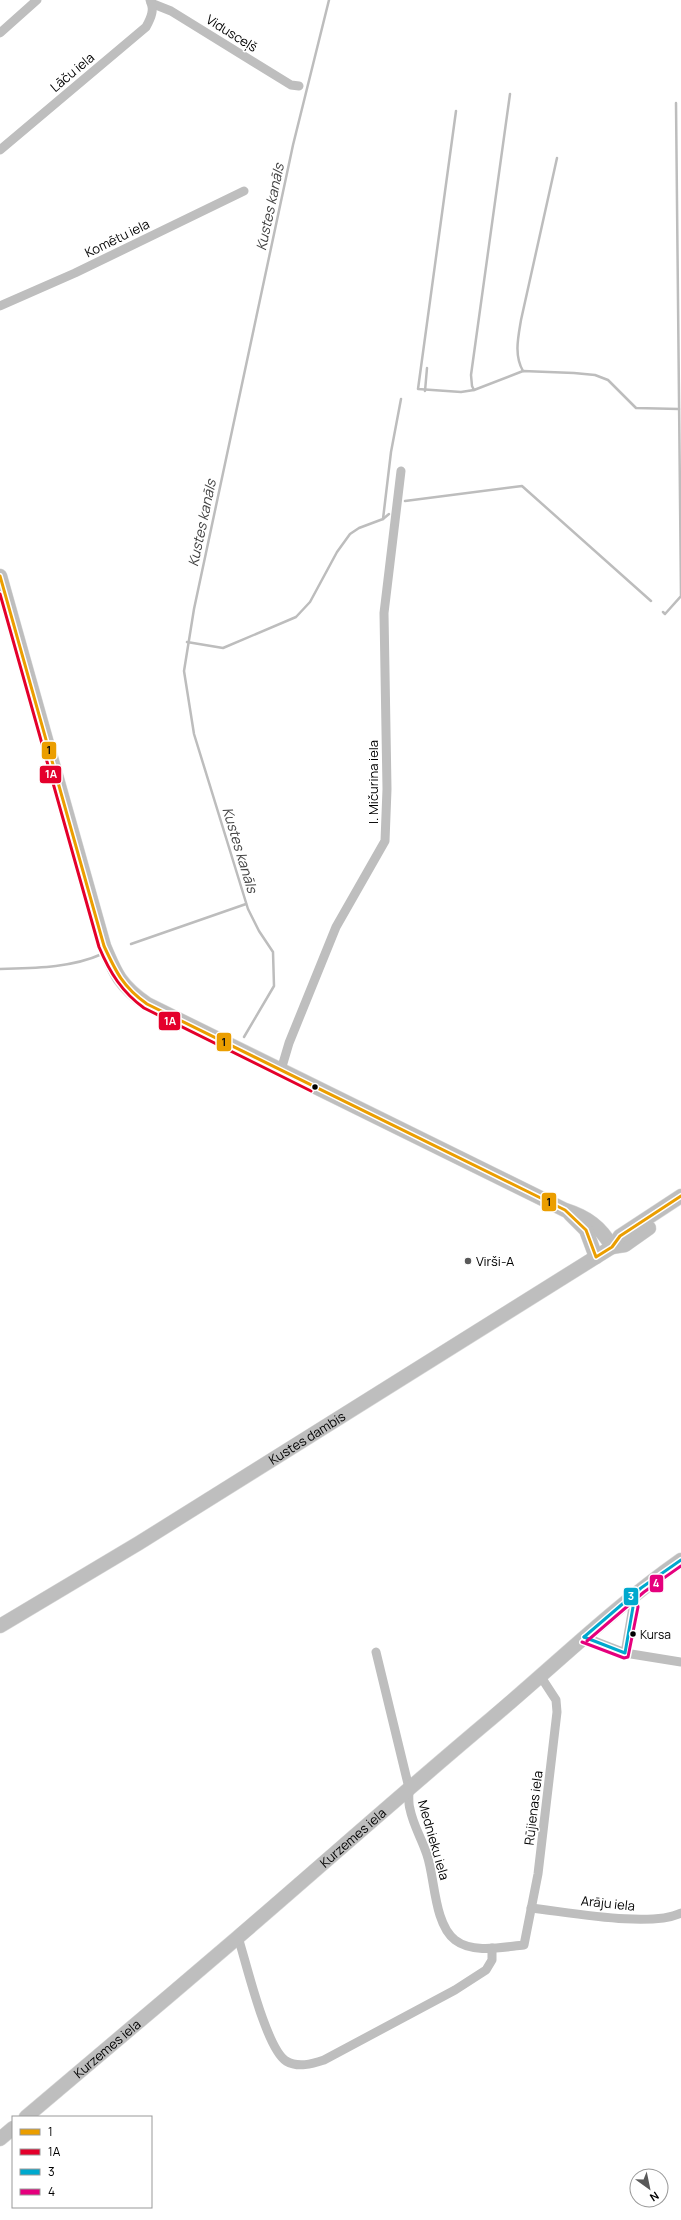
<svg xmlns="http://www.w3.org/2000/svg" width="681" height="2220" viewBox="0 0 681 2220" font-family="Manrope,sans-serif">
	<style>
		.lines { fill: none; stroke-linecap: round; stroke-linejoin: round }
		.stream { stroke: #bdbdbd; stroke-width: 2.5 }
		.primary-casing { stroke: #dbdbdb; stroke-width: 15 }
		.trunk-casing { stroke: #dbdbdb; stroke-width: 15 }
		.minor { stroke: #bebebe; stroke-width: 9 }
		.primary { stroke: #bebebe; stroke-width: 14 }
		.trunk { stroke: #bebebe; stroke-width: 14 }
		.bus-1-casing { stroke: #fff; stroke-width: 6 }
		.bus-2-casing { stroke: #fff; stroke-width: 6 }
		.bus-3-casing { stroke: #fff; stroke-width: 6 }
		.bus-4-casing { stroke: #fff; stroke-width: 6 }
		.bus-1 { stroke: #eb9e00; stroke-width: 3 }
		.bus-2 { stroke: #e4002b; stroke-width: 3 }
		.bus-3 { stroke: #00a9ce; stroke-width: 3 }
		.bus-4 { stroke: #e5007d; stroke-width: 3 }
		.bus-dot { fill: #000; stroke: #fff; stroke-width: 1.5 }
		.poi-dot { fill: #595959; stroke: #fff; stroke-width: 1.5 }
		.labels { text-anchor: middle; stroke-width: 3; stroke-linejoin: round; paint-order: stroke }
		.bus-label { font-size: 12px; fill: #000; stroke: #fff; text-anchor: start }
		.street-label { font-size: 13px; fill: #000; stroke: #fff }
		.poi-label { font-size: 13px; fill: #000; stroke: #fff; text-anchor: start }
		.water-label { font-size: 14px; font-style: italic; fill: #424242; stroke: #fff }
		.line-badge { stroke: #fff; stroke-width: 1.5 }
		.badge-label { font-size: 11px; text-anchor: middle; font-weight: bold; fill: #fff }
		.pale-badge-label { font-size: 11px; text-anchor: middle; font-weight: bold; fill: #111 }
	</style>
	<rect width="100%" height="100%" fill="#fff"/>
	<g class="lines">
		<g class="stream">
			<polyline points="456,111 418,389 461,392 474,390 523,371 574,373 595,375 608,380 636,408 679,409"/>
			<path d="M523,371C514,355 518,338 521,320L557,158"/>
			<polyline points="474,390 472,386 471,375 510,94"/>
			<polyline points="425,391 427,368"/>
			<polyline points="405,501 522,486 651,601"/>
			<polyline points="383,519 389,514"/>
			<polyline points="663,612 665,614 681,596 676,103"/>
			<polyline points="187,642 223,648 296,617 310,602 337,552 350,534 359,528 383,519 391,452 401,399"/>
			<polyline points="131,944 246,904"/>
			<path d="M0,969C34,968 71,968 102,954"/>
			<polyline points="244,1037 274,986 273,952 259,931 248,909 194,734 184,671 194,609 293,145 329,0"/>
		</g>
		<defs>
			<g id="primary">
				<path d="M0,576L104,946C116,975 121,986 147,1004L565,1210C587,1217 601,1227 612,1247"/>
				<polyline points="570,1214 586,1230 596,1257"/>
				<polyline points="612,1247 625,1245 649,1228"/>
				<path id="s1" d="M0,1626L139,1543L596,1257L612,1247L620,1236L681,1196"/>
			</g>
			<g id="trunk">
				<path id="s2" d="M26,2117C97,2057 167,1998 237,1938C322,1865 406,1790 492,1718C555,1665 614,1607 681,1560"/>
				<polyline points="0,2139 13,2128"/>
			</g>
		</defs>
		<use href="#primary" class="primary-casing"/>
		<use href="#trunk" class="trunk-casing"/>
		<g class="minor">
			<polyline points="151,3 171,11 291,85 299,86"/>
			<polyline points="0,33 37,0"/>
			<path d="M0,150L146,27C151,18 155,9 150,0"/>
			<polyline points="0,306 75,273 244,191"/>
			<polyline points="281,1070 289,1043 336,927 385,841 387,789 384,613 401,471"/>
			<polyline points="584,1637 625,1653 681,1662"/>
			<path d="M376,1652L409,1788C409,1795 408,1803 410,1809C413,1825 422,1839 427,1855C435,1878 434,1924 455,1940C473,1954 503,1947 524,1945L538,1874L557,1712L556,1700L541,1677"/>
			<polyline points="625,1653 633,1607 630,1598"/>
			<path d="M531,1908C568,1912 650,1928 681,1913"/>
			<path d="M238,1937C246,1962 266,2048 286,2061C298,2068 312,2064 324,2060L455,1990L486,1970L492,1960V1948"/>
		</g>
		<use href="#primary" class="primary"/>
		<use href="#trunk" class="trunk"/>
		<defs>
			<path id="bus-1" d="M0,576L104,946C116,972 123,987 147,1004L565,1210L586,1230L596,1257L612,1247L620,1236L681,1196"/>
			<path id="bus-2" d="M0,594L99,947C110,973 122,992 144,1008L311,1091"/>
			<g id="bus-3">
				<polyline points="584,1637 641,1588 681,1560"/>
				<polyline points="584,1637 625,1653 633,1607 630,1598"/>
			</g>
			<g id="bus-4">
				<polyline points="587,1641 644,1592 681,1566"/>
				<polyline points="582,1642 624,1658 628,1657 638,1607 635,1596"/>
			</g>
		</defs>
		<use href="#bus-1" class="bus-1-casing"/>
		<use href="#bus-2" class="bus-2-casing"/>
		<use href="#bus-3" class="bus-3-casing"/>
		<use href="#bus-4" class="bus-4-casing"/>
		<use href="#bus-1" class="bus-1"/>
		<use href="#bus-2" class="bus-2"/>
		<use href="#bus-3" class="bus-3"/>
		<use href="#bus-4" class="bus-4"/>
	</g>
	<g class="bus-dot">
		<circle cx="315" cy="1087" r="3.5"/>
		<circle cx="633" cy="1634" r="3.5"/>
	</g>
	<circle class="poi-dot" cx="468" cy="1261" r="4"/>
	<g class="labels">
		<g class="bus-label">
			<text x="640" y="1639">Kursa</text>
		</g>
		<g class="street-label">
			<text transform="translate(232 33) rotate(32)" y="5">Vidusceļš</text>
			<text transform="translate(72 72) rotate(-40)" y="5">Lāču iela</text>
			<text transform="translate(117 238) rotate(-26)" y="5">Komētu iela</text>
			<text transform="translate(373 782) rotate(-90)" y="5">I. Mičurina iela</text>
			<text dy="5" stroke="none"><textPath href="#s1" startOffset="360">Kustes dambis</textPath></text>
			<text transform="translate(533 1808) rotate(-83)" y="5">Rūjienas iela</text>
			<text dy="5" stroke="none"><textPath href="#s2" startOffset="430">Kurzemes iela</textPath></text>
			<text transform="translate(434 1840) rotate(74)" y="5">Mednieku iela</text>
			<text transform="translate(608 1903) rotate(6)" y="5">Arāju iela</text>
			<text dy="5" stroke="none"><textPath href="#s2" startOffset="106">Kurzemes iela</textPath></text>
		</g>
		<g class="poi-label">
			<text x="476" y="1266">Virši-A</text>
		</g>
		<g class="water-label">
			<text transform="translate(270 207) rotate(-78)" y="5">Kustes kanāls</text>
			<text transform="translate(202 523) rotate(-78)" y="5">Kustes kanāls</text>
			<text transform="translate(240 850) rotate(73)" y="5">Kustes kanāls</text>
		</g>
	</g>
	<g class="line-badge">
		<rect x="41" y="741" width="16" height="19" rx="4" fill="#eb9e00"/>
		<rect x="39" y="765" width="23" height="19" rx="4" fill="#e4002b"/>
		<rect x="158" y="1011" width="23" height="20" rx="4" fill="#e4002b"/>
		<rect x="216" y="1032" width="16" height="20" rx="4" fill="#eb9e00"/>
		<rect x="541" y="1192" width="16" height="20" rx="4" fill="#eb9e00"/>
		<rect x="649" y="1574" width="15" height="19" rx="4" fill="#e5007d"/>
		<rect x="623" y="1587" width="16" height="19" rx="4" fill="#00a9ce"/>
	</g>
	<g class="badge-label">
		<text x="51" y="778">1A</text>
		<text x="170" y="1025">1A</text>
		<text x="656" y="1587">4</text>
		<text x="631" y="1600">3</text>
	</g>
	<g class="pale-badge-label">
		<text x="49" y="754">1</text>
		<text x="224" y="1046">1</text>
		<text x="549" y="1206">1</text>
	</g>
	<rect x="12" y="2116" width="140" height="92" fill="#ffffff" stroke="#999999"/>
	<rect x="20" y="2129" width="20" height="6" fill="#eb9e00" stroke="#999999"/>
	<text x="48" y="2136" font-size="12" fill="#000000">1</text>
	<rect x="20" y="2149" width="20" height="6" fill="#e4002b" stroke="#999999"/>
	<text x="48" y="2156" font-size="12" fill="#000000">1A</text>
	<rect x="20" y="2169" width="20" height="6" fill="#00a9ce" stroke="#999999"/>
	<text x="48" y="2176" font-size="12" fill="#000000">3</text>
	<rect x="20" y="2189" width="20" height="6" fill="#e5007d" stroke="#999999"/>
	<text x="48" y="2196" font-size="12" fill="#000000">4</text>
	<g transform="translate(649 2188) rotate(147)"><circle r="19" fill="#ffffff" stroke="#999999"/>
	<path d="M0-3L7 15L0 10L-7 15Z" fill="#595959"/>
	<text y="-6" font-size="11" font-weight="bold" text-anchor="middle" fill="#000000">N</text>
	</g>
</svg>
